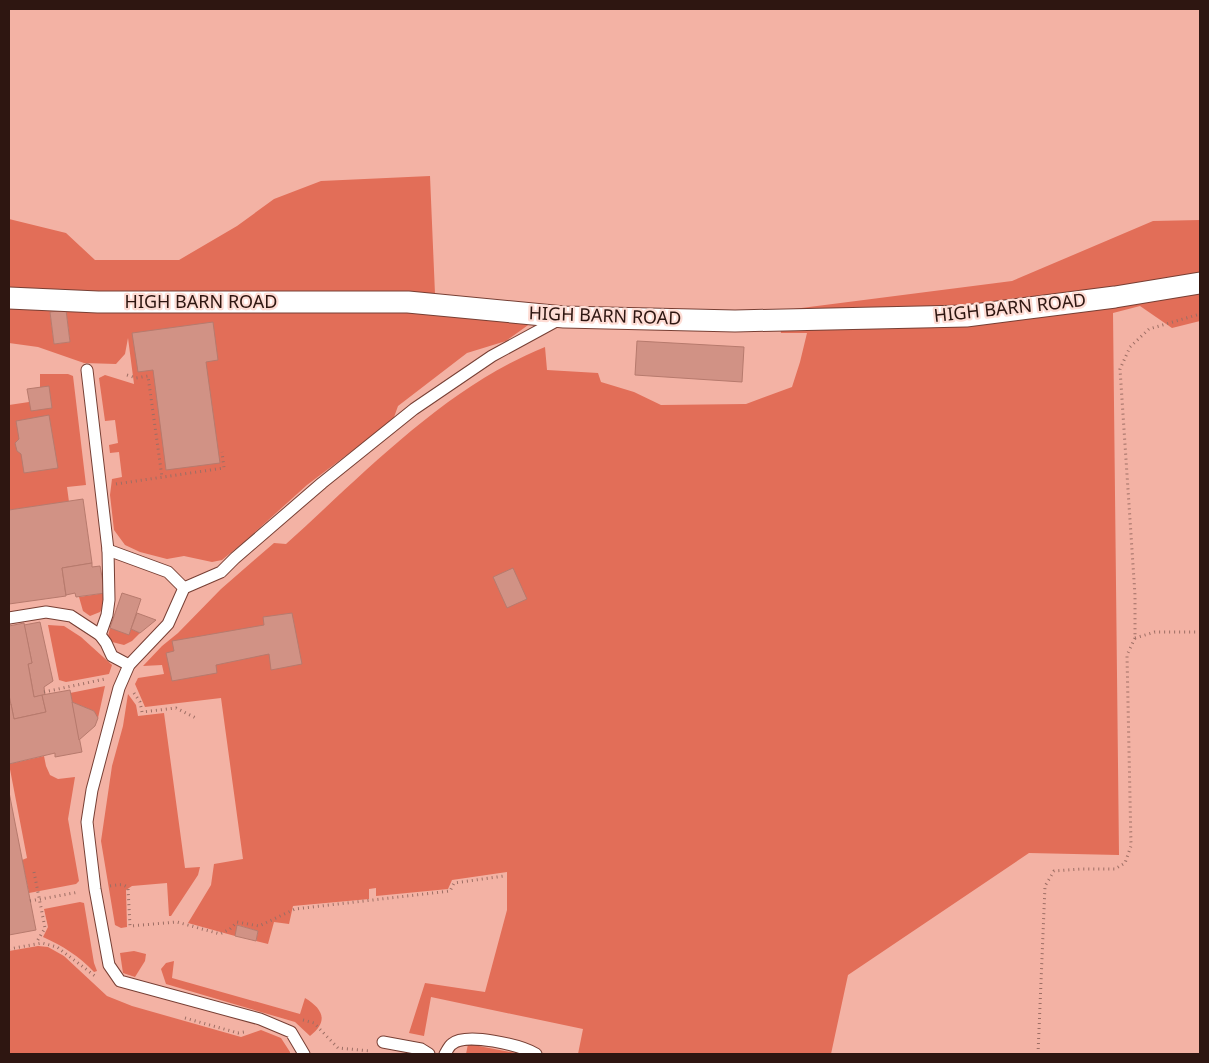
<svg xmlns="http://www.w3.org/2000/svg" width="1209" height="1063" viewBox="0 0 1209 1063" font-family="'Noto Sans',sans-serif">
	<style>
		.green { fill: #e26e58; fill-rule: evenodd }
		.building { fill: #d19285; stroke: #b77a6d }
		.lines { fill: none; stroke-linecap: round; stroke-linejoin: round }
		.lane-casing { stroke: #773f34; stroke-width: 13 }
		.street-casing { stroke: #773f34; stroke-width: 23 }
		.path { stroke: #9d6e64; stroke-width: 3; stroke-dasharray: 1 4; stroke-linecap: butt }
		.lane { stroke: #fff; stroke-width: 11 }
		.street { stroke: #fff; stroke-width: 21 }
		.labels { text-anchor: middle; stroke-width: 4.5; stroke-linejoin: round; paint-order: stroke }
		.street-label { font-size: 18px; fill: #2e1611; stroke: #fedcd4 }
	</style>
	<rect width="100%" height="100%" fill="#f3b2a4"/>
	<g class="green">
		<polygon points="430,176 435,294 176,296 9,289 9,219 66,233 95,260 179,260 237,226 274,199 321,181"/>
		<path d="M1200,220V321L1172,328L1140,306L1113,313L1119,855L1029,853L848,975L831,1054H578L583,1029L431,997L424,1036L409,1033L425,983L485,992L507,910V872L452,880L448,889L376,896V888L369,889V899L293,906L289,924L274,922L268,944L256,941L258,931L238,925L235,936L188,923L211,885L214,864L243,859L221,698L145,707L135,684L138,678L164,674L162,665L143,666L162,646L178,633L221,589L274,543L286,544C366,472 444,388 545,347L547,370L598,373L601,382L634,392L661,405L746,404L792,387L800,362L807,333H781L778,311L1012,281L1153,221Z"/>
		<path d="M9,305L407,310L531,323L506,341L467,353L398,406L393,420L307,485L244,542L222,560L212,562L184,556L167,559L140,552L125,545L114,530L110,495L112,479L122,477L119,452L110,453L109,445L118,443L115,420L105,421L99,378L105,375L134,384L128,338L125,354L116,364L84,363L38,347L9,343ZM66,310L70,342L54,344L50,312Z"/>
		<polygon points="40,374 68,374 73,376 86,485 67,487 69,502 9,510 9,405 29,402 40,387"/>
		<polygon points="105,593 105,604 100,612 90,616 83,611 79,597"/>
		<polygon points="48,625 64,626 81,637 112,665 109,674 66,682 59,680"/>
		<polygon points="110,628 129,634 131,629 140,633 132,641 124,645 112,642 108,636"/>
		<polygon points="105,686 98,718 94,711 72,702 70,693"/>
		<polygon points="128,694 136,705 138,716 164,713 185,868 200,867 198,875 171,916 169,916 167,883 132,886 126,890 127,927 121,928 115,925 101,841 112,766 123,726"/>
		<polygon points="44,756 46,766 50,775 58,779 75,777 68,819 79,881 76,884 29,893 22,860 27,858 9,764"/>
		<path d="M80,902L84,903L94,963L97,971L94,972C79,956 63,946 43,937L48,927L44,909Z"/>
		<polygon points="38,946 48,947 64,956 107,996 132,1006 241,1037 261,1030 281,1038 290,1052 290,1054 9,1054 9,951"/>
		<polygon points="134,951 146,954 145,961 135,977 123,973 120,953"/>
		<path d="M174,961L172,978L300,1014L305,998C323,1009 329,1021 310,1036L295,1022L166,984L161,969L166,963Z"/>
		<polygon points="468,1044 521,1054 466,1054"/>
	</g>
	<g class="building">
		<polygon points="66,310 70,342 54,344 50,312"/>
		<polygon points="213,322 218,360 206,362 220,463 166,470 153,370 138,372 132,333"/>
		<polygon points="637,341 744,347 742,382 635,375"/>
		<polygon points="49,386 52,408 31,411 27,389"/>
		<polygon points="49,415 58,468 24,473 21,454 17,451 15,443 19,439 16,421"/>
		<polygon points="83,499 92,563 62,568 66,596 9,604 9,510"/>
		<polygon points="92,563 92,567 100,566 105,593 76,597 75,593 66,595 62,568"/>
		<polygon points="513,568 527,599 507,608 493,577"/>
		<polygon points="122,593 141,599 129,635 110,628"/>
		<polygon points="137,613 156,620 140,633 131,629"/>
		<polygon points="292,613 302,664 271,670 269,654 216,665 217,673 172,681 166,653 174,651 172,641 264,625 263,617"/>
		<polygon points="40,622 53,681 44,687 45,695 34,697 28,664 32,663 24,625"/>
		<polygon points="24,623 32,663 28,664 34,697 42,695 46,712 14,719 9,695 9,626"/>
		<polygon points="70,690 82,752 55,757 55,753 9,764 9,704 11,704 14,719 46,712 42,695"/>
		<polygon points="72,702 94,711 98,718 95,726 79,740"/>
		<polygon points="9,792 36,930 9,935"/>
		<polygon points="237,925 258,931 256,941 235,936"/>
	</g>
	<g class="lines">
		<defs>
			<g id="lane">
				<polyline points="87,370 108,550 168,572 184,588"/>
				<polyline points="108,550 109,600 107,615 100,635 106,643 112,656 129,665"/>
				<polyline points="9,618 46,612 71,616 100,635"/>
				<polyline points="383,1042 421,1049 429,1054"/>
				<polyline points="304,1054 291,1032 260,1019 120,981 109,965 95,889 87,822 92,790 119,688 129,665 168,624 184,588 221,572 235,558 322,483 414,409 492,356 560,319"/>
				<path d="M445,1054C447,1051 449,1046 452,1044C466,1032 521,1045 536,1054"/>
			</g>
			<polyline id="street" points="9,298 98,302 408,302 564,317 735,321 966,316 1115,297 1200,283"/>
		</defs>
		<use href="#lane" class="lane-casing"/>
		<use href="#street" class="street-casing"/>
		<g class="path">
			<polyline points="127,375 136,378 148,376 162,477"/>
			<polyline points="116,484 224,468 222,452"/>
			<polyline points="1135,638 1155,632 1200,632"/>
			<polyline points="44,692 105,679"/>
			<polyline points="134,693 140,702 142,712 176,708 196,718"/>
			<polyline points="34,872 45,928 36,943"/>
			<path d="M110,886C117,885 123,883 128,888L130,926L177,922L220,934L230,929L237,922L259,926L295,909L450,891L454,883L504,876"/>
			<polyline points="30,901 79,892"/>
			<polyline points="9,949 42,943 57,947 95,976"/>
			<polyline points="185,1018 238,1033 244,1032"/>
			<polyline points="303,1020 314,1023 338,1048 371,1051"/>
			<polyline points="1038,1054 1045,886 1054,871 1081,869 1115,869 1125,863 1131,846 1127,655 1135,638 1135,595 1120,369 1130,347 1149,329 1200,314"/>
		</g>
		<use href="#lane" class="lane"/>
		<use href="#street" class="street"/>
	</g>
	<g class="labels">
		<g class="street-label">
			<text x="201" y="308">HIGH BARN ROAD</text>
			<text transform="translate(1010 308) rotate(-6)" y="6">HIGH BARN ROAD</text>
			<text transform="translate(605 316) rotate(2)" y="6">HIGH BARN ROAD</text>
		</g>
	</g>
	<rect width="1209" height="1063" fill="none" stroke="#2e1611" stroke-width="20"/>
</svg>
